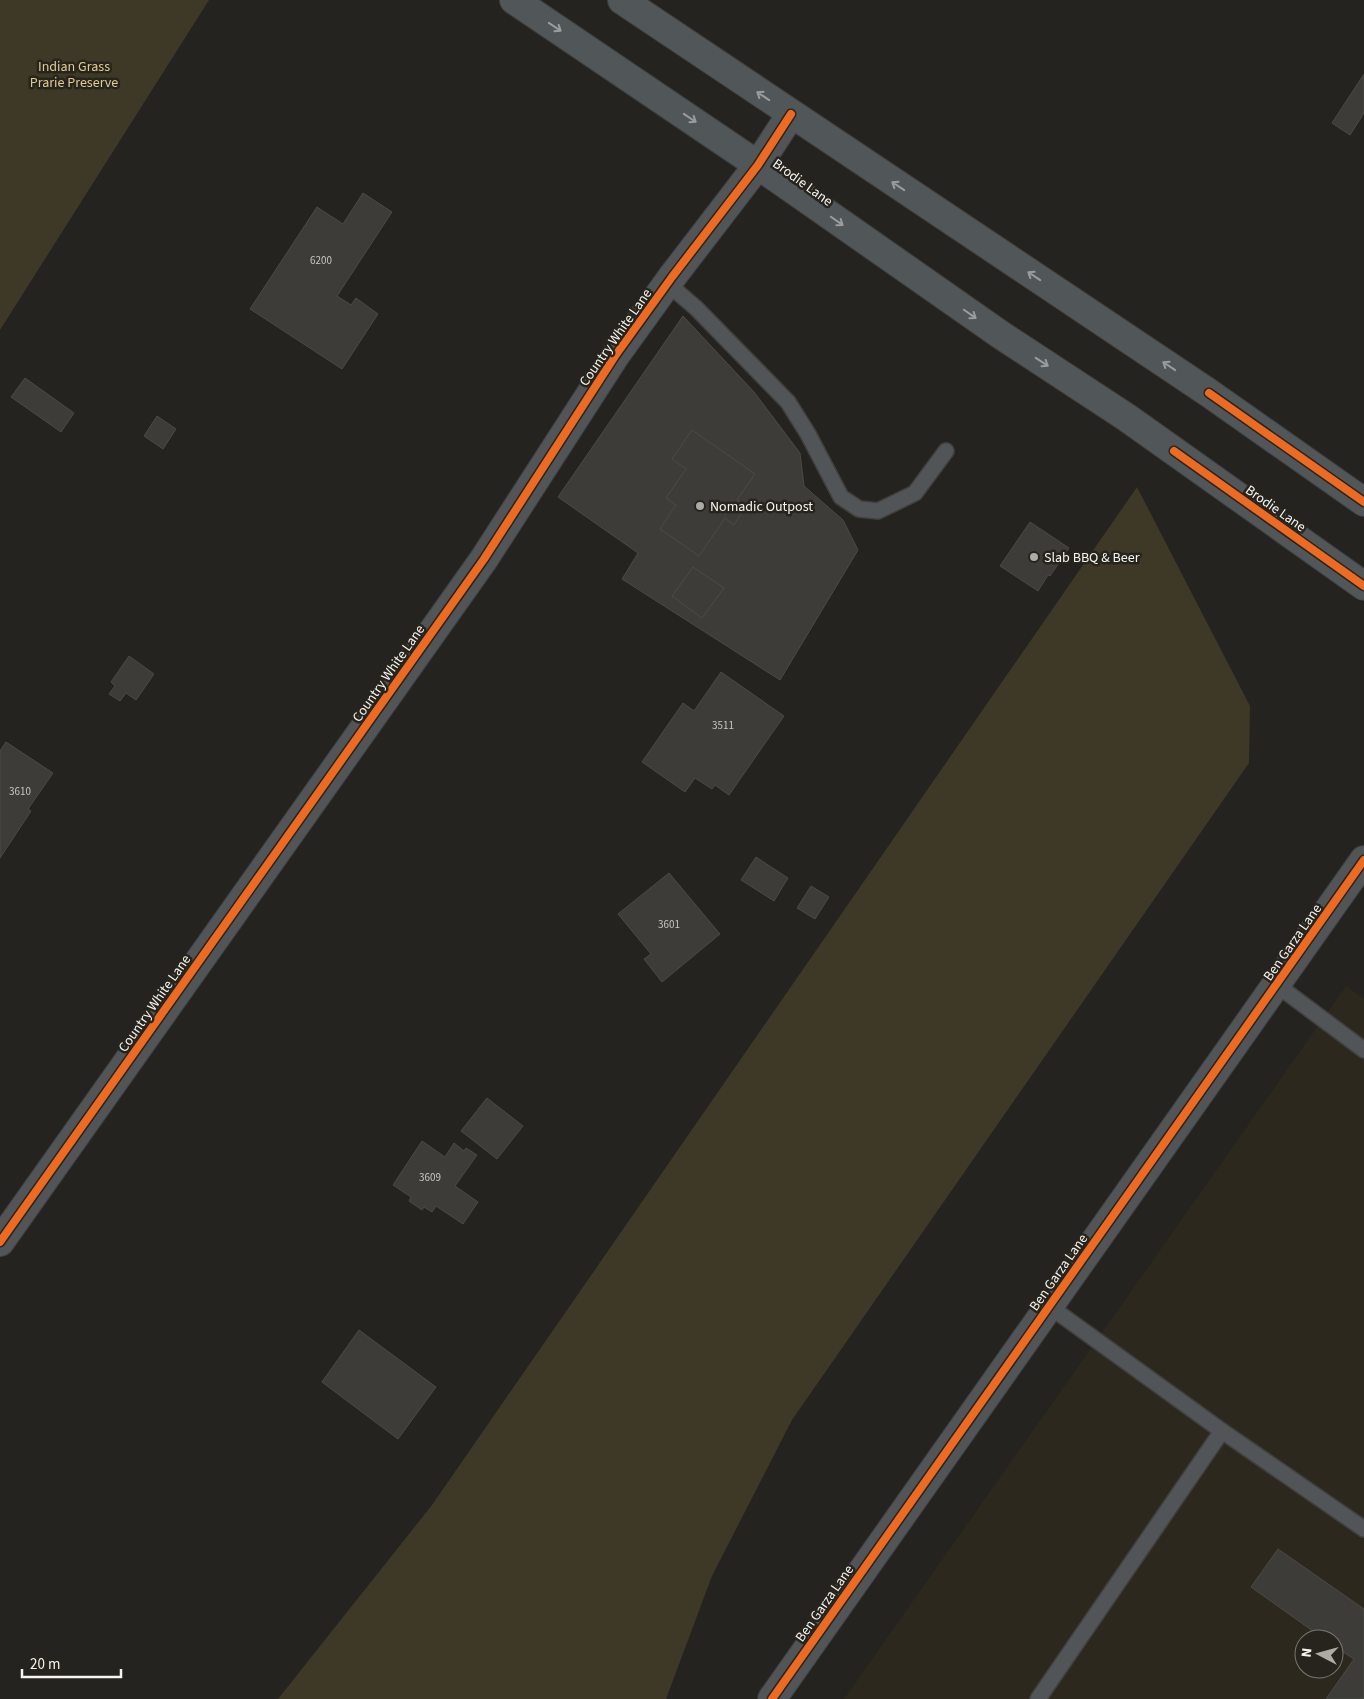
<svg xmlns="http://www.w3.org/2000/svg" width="1364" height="1699" viewBox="0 0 1364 1699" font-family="'Source Sans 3',sans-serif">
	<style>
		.built { fill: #2d281d; fill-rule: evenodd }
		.green { fill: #3e3826 }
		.building { fill: #3d3c39; stroke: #4b4a46 }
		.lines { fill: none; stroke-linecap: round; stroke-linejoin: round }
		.service-casing { stroke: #403f3d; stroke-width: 18 }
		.minor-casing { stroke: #403f3d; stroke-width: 30 }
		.tertiary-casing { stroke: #403f3d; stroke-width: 30 }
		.secondary-casing { stroke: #403f3d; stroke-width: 30 }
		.service { stroke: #525557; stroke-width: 15 }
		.minor { stroke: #525557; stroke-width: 28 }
		.tertiary { stroke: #525557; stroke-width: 28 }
		.secondary { stroke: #515659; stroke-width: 28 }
		.cycleway-casing { stroke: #26241d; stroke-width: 11 }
		.cycleway { stroke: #ed6a23; stroke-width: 8 }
		.oneway { stroke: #9b9d9c }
		.poi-dot { fill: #acaba6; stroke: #26241d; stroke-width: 2 }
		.labels { text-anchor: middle; stroke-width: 5; stroke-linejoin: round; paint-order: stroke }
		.number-label { font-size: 11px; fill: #c7c6c2 }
		.park-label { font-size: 14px; fill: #e0cc8f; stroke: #26241d }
		.street-label { font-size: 14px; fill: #f5f4ef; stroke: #26241d }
		.poi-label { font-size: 14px; fill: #f5f4ef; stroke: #26241d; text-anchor: start }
	</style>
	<rect width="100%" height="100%" fill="#24231f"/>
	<path class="built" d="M1346,986L1364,999V1699H844ZM1304,1639H1334V1669H1304Z"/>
	<g class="green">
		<polygon points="0,0 209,0 0,330"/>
		<polygon points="1137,487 1250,706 1249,763 792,1420 712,1576 666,1699 278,1699 432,1505"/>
	</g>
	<g class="building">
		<polygon points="1364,74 1364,113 1350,135 1332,123"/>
		<polygon points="363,193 392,212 337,296 351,305 356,298 378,314 342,369 250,309 317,207 343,224"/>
		<polygon points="683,316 754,392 800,453 804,486 843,520 858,550 780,680 622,579 638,553 558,497"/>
		<polygon points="25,378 74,413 61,432 11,397"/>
		<polygon points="157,416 176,429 163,449 144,436"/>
		<polygon points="692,430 755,474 737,500 746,507 734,525 725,518 699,556 660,529 676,505 666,498 686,469 672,459"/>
		<polygon points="1030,522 1069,548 1050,576 1048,575 1038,591 1000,566"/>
		<polygon points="693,567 724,588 702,618 672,596"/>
		<polygon points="129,656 154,674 136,700 126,693 120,701 109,694 115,686 111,682"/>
		<polygon points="721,672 784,716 729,795 715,785 712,789 695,778 685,792 642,762 683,703 694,711"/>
		<polygon points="6,742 53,773 28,809 31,811 0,858 0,751"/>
		<polygon points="756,857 788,878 774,901 741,880"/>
		<polygon points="669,873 720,934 662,982 644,959 651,954 618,914"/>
		<polygon points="811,886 829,897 815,919 797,908"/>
		<polygon points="487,1098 523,1126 497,1159 461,1131"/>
		<polygon points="422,1141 445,1157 454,1143 464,1151 466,1148 477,1155 455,1186 478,1202 463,1224 436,1206 432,1212 424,1207 422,1210 409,1201 411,1197 393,1185"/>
		<polygon points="359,1330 436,1387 398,1439 322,1382"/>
		<polygon points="1278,1549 1364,1609 1364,1699 1326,1699 1354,1659 1334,1646 1334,1639 1324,1639 1251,1587"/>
	</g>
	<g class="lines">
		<defs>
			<g id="service">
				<polyline points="668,284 696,308 788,402 808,434 841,497 859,509 878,511 915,493 946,451"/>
				<polyline points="1277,985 1364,1050"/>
				<polyline points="1049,1306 1222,1431 1364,1529"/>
				<polyline points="1038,1699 1222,1431"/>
			</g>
			<polyline id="minor" points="0,1242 484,559 615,356 672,277 758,165 791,114"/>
			<polyline id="tertiary" points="772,1699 1364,860"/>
			<g id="secondary">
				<polyline points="514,0 758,165 1001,335 1126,417 1364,586"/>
				<polyline points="622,0 1209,393 1364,502"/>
			</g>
		</defs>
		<use href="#service" class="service-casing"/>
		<use href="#minor" class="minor-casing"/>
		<use href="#tertiary" class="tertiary-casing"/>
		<use href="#secondary" class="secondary-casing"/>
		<use href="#service" class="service"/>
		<use href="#minor" class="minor"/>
		<use href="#tertiary" class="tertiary"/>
		<use href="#secondary" class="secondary"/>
		<defs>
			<g id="cycleway">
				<polyline points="1209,393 1364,502"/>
				<polyline points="1174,451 1364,586"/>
				<polyline points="0,1242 484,559 615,356 672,277 758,165 791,114"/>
				<polyline points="772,1699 1364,860"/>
			</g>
		</defs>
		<use href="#cycleway" class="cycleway-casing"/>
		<use href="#cycleway" class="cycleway"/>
	</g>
	<defs><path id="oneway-shaft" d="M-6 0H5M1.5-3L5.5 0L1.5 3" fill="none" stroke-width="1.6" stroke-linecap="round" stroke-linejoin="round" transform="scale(1.25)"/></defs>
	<g class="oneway">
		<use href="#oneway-shaft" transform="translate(555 27) rotate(34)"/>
		<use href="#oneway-shaft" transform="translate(763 96) rotate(-146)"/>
		<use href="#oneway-shaft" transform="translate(690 118) rotate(34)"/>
		<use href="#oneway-shaft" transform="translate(898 186) rotate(-146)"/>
		<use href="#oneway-shaft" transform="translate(837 221) rotate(35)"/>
		<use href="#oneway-shaft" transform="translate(1034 276) rotate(-146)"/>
		<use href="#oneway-shaft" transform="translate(970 314) rotate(35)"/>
		<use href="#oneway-shaft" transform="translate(1042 362) rotate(33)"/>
		<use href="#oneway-shaft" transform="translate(1169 366) rotate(-146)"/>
	</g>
	<g class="poi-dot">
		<circle cx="700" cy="506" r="5"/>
		<circle cx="1034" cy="557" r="5"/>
	</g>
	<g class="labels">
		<g class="number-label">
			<text x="321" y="264">6200</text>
			<text x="723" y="729">3511</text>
			<text x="20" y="795">3610</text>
			<text x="669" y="928">3601</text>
			<text x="430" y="1181">3609</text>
		</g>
		<g class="park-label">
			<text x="74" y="71">Indian Grass<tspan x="74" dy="16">Prarie Preserve</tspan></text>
		</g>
		<g class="street-label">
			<text transform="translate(803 182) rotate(36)" y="5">Brodie Lane</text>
			<text transform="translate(615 337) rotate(-55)" y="5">Country White Lane</text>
			<text transform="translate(1276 508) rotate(35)" y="5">Brodie Lane</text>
			<text transform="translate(388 673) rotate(-55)" y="5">Country White Lane</text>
			<text transform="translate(1292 942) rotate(-55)" y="5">Ben Garza Lane</text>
			<text transform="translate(154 1003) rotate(-55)" y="5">Country White Lane</text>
			<text transform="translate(1058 1272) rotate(-55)" y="5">Ben Garza Lane</text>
			<text transform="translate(824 1603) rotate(-55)" y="5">Ben Garza Lane</text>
		</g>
		<g class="poi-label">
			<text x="710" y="511">Nomadic Outpost</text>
			<text x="1044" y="562">Slab BBQ &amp; Beer</text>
		</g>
	</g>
	<g transform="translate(1319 1654) rotate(276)"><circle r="24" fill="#26241d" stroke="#797771"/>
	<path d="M0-4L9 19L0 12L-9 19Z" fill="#acaba6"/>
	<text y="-8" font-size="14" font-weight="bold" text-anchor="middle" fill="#f5f4ef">N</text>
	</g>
	<path d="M22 1669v8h99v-8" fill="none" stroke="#f5f4ef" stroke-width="2.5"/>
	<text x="30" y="1669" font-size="15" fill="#f5f4ef" stroke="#26241d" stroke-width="4" paint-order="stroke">20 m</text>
</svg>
